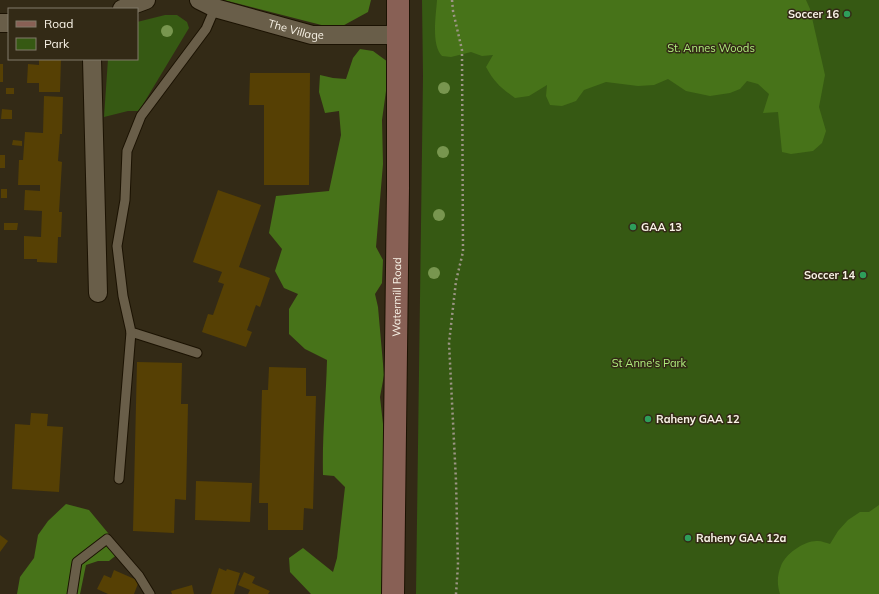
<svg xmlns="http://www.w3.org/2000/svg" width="879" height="594" viewBox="0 0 879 594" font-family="Mulish,sans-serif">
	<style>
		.green { fill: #365913 }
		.forest { fill: #477319 }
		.building { fill: #564004 }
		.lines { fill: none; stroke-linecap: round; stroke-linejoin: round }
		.lane-casing { stroke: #1b1202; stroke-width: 11 }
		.street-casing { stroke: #1b1202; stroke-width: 20 }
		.secondary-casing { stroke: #1b1202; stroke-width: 24 }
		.path { stroke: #9d9686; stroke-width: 2.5; stroke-dasharray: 2 3; stroke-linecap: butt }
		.lane { stroke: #695e49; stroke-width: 9 }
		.street { stroke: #695e49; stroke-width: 18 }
		.secondary { stroke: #886055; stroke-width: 22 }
		.tree { fill: #78964f }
		.leisure-dot { fill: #2e9e5b; stroke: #332a16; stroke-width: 1.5 }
		.labels { text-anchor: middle; stroke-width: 3; stroke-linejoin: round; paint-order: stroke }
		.poi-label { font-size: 11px; font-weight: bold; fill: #f9f3e7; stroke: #332a16; text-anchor: start }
		.street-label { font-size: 11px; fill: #f9f3e7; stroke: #332a16 }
		.park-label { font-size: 11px; fill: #b0ee7d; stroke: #332a16 }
	</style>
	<rect width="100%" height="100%" fill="#332a16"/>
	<g class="green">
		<polygon points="422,0 879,0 879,594 416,594 423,76"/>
		<polygon points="165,15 177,15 187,22 189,28 139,111 128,111 104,117 108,59 137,59 137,22"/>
	</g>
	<g class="forest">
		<polygon points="224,0 371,0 368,12 337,29"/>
		<path d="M437,0H806L810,9L825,75L819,107L826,131L822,143L813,151L791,154L782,152L778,112L763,113L769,94L758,84L747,81L740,89L730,93L710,96L686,91L668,79L654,85L638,86L606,82L584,90L576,101L562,106L550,105L546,96L547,85L529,96L515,98C501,88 494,82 486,67L493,55L482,56L471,52L451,57L442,56C431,45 436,15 437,0Z"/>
		<path d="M360,49L373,51L388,62L386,91L382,120L383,164L376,247L383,260L382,283L375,294L378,307L384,375L380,397L383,424L388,594H311L290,572L289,558L303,548L333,572L337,558L345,487L334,476L323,475C322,437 326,399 327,360L305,349L289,334V309L298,294L284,288L275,271L282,249L269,233L276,196L329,191L341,135L339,111L325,113L319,92L320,75L333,78L346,79L353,58Z"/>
		<polygon points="66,504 89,510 108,533 119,553 109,561 98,561 86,565 80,594 17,594 20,577 34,558 38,535 48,521"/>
		<path d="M879,505V594H780C777,585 777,575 781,566C785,554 805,540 818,541C822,541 826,543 830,544L838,531L848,520L860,512H869Z"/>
	</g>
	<g class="building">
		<polygon points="39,59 61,59 60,92 39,92 39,83 27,83 28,64 39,65"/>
		<rect x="0" y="64" width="3" height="18"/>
		<polygon points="250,73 310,73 309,185 264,185 264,105 249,105"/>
		<rect x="6" y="88" width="8" height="6"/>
		<polygon points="44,96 63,97 62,134 60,134 58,161 62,162 59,212 62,212 61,237 58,237 57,263 37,262 37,259 24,259 24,236 41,237 42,211 24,210 25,190 40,191 40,185 18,185 19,160 23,160 25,132 43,133"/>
		<polygon points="2,109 12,110 12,119 1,119"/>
		<polygon points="13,140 22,141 22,146 12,145"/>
		<rect x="0" y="155" width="5" height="13"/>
		<rect x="1" y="189" width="6" height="9"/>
		<polygon points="218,190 261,205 239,267 270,278 260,307 256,305 247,330 252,332 246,347 202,332 208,314 213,315 224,284 218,282 222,272 193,262"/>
		<polygon points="4,223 18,223 17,230 4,230"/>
		<polygon points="137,362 182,363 181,404 188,404 186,500 175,499 174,533 133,531"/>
		<polygon points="269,367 306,368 306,396 316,396 313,509 304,508 303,530 268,530 268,503 259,503 262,390 268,390"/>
		<polygon points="31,413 48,414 47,426 63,427 59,492 12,489 15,424 30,425"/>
		<polygon points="196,481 252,483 250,522 195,520"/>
		<polygon points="0,535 8,541 0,552"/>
		<polygon points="219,568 226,571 227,569 240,573 234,594 211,594"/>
		<polygon points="114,570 139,581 134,594 108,594 97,589 104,575 111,578"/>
		<polygon points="244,572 255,577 252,583 270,591 268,594 248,594 250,590 238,585"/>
		<polygon points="192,585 194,594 172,594 171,591"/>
	</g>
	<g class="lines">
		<defs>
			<g id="lane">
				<polyline points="197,353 131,332 123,296 117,246 125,200 127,151 141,116 206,29 215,8"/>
				<polyline points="119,479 131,332"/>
				<polyline points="72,594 77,562 107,539 139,576 150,594"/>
			</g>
			<g id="street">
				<path id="s1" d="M199,0L215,8L312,35H398"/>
				<polyline points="122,9 146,0"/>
				<polyline points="0,23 9,23"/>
				<polyline points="92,59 98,293"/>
			</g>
			<g id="secondary">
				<path id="s2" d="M393,594L398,188V0"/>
			</g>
		</defs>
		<use href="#lane" class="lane-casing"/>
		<use href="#street" class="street-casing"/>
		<use href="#secondary" class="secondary-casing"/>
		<polyline class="path" points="452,0 453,11 462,50 463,252 456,281 449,343 456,481 458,565 456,594"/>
		<use href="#lane" class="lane"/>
		<use href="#street" class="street"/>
		<use href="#secondary" class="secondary"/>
	</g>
	<g class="tree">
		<circle cx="167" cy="31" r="6"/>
		<circle cx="444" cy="88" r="6"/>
		<circle cx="443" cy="152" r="6"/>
		<circle cx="439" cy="215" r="6"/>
		<circle cx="434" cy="273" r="6"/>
	</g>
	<g class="leisure-dot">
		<circle cx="847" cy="14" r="4"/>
		<circle cx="633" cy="227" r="4"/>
		<circle cx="863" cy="275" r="4"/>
		<circle cx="648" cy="419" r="4"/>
		<circle cx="688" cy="538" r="4"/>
	</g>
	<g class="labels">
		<g class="poi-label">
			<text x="839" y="18" text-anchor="end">Soccer 16</text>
			<text x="641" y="231">GAA 13</text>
			<text x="855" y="279" text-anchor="end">Soccer 14</text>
			<text x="656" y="423">Raheny GAA 12</text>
			<text x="696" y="542">Raheny GAA 12a</text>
		</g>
		<g class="street-label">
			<text dy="4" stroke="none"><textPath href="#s1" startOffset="102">The Village</textPath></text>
			<text dy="4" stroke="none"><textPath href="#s2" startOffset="297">Watermill Road</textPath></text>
		</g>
		<g class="park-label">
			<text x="711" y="52">St. Annes Woods</text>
			<text x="649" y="367">St Anne's Park</text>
		</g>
	</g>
	<rect x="8" y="8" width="130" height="52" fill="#332a16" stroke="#827a6a"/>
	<rect x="16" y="21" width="20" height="6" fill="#886055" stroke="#827a6a"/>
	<text x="44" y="28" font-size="12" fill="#f9f3e7">Road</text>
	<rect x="16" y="38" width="20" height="12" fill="#365913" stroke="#827a6a"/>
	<text x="44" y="48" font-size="12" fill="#f9f3e7">Park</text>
</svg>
